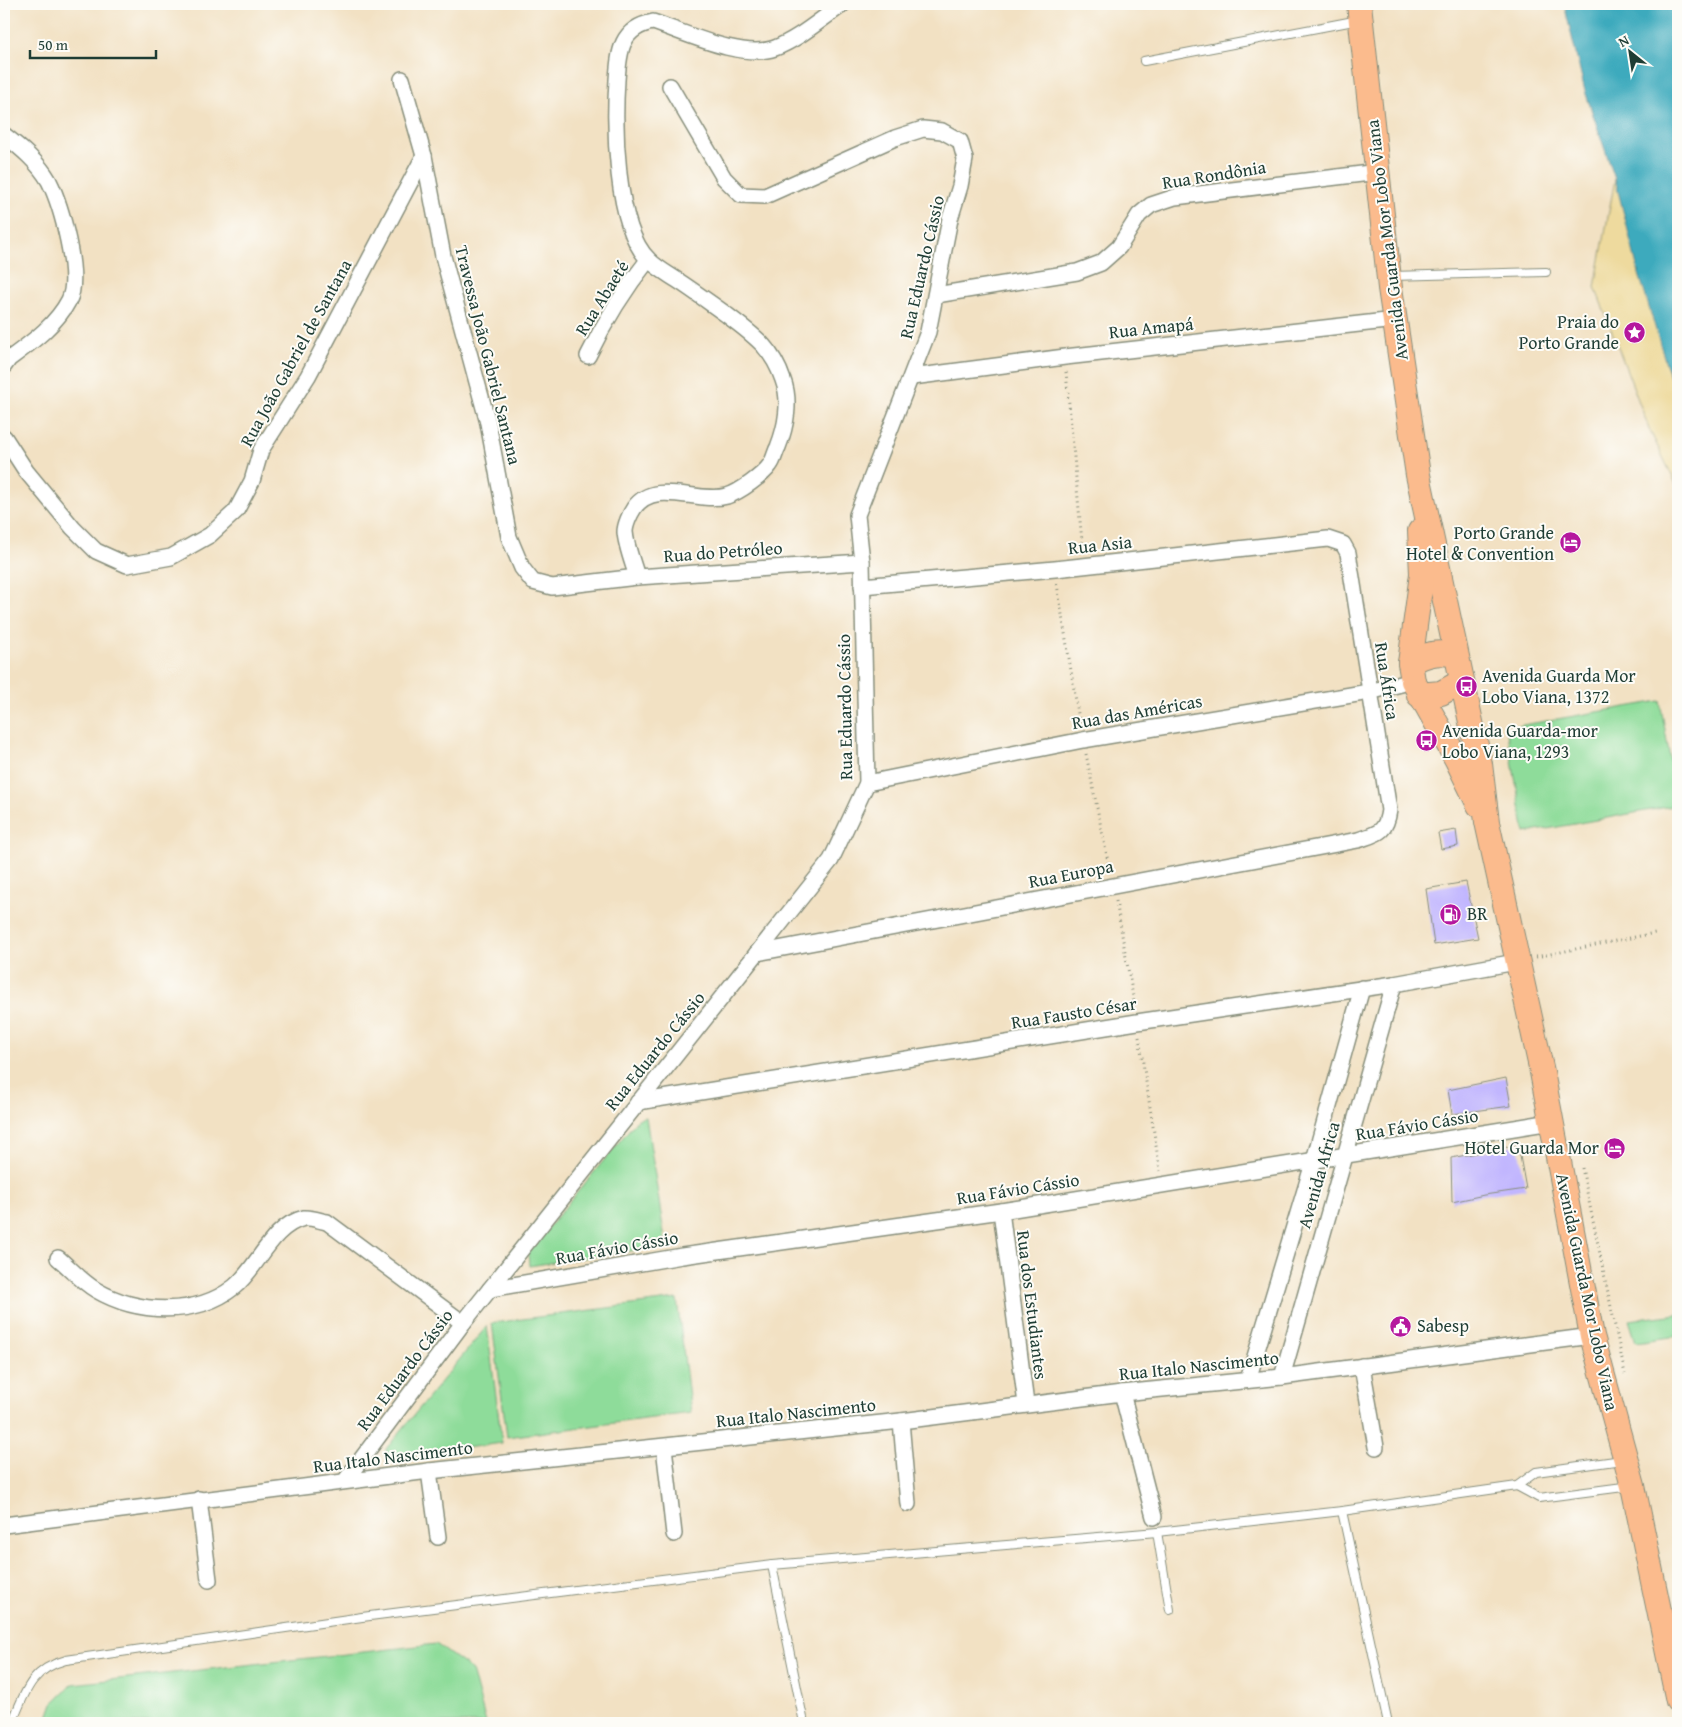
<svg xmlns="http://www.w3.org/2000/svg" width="1682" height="1727" viewBox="0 0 1682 1727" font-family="'Gentium Book Plus',serif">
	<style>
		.green { fill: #8edc9a; stroke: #568c67 }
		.sand { fill: #eeda9e; stroke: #868c69 }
		.water { fill: #3eaabd; stroke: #2e7478 }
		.building { fill: #c1b6fe }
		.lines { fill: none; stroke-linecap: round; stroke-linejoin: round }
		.service-casing { stroke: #888f7c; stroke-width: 10 }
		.minor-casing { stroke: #888f7c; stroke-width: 18 }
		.primary-casing { stroke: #888f7c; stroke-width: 26 }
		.path { stroke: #888f7c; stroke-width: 3; stroke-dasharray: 1 4; stroke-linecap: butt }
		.service { stroke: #fff; stroke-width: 8 }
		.minor { stroke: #fff; stroke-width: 15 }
		.primary { stroke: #fbbb8d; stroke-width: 24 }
		.labels { text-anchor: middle; stroke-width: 4; stroke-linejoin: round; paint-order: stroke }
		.street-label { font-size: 18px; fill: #1f3d34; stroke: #fdfcf7 }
		.poi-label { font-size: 18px; fill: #1f3d34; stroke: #fdfcf7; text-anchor: start }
	</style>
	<rect width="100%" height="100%" fill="#fdfcf7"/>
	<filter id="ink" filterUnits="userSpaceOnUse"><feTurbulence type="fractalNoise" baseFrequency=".02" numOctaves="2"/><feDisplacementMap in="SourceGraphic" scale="10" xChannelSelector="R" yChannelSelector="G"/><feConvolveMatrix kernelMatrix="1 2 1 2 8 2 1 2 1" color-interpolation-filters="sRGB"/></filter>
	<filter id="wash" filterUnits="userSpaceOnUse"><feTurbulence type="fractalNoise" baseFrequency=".0096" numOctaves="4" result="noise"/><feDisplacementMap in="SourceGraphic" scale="20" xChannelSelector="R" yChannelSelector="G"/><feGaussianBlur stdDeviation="1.12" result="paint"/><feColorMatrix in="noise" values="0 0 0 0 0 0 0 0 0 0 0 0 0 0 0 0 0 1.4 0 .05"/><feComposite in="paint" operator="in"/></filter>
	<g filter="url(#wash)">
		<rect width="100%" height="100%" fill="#f2e1c3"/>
		<g class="green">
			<polygon points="1660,701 1678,805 1525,833 1506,728"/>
			<polygon points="646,1117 665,1240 664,1246 529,1266 528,1252 638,1119"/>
			<polygon points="677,1299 691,1413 507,1437 492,1323"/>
			<polygon points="1678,1314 1678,1336 1636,1342 1629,1320"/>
			<polygon points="487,1326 502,1443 387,1459 386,1449"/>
			<polygon points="436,1644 472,1670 486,1723 46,1723 53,1703 73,1684"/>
		</g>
		<polygon class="sand" points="1615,179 1670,377 1678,388 1678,488 1650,431 1595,287"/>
		<polygon class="water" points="1564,4 1678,4 1678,388 1670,377 1639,274 1615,179 1585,91"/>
		<g id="blocks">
			<g class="building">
				<polygon points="1456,830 1458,846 1441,849 1438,833"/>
				<polygon points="1466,882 1478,938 1434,945 1426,889"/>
				<polygon points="1506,1078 1511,1106 1452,1114 1448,1090"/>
				<polygon points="1518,1145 1526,1189 1484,1195 1452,1202 1451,1158"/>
			</g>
		</g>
	</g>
	<g filter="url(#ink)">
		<use href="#blocks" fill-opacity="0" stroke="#888f7c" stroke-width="1"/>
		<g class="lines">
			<defs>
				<g id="service">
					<polyline points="1144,61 1359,20"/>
					<polyline points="1391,276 1546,272"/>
					<polyline points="1622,1460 1536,1472 1517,1486 1539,1498 1631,1486"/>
					<polyline points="1342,1511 1388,1723"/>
					<polyline points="1157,1532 1170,1610"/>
					<polyline points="772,1565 804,1723"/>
					<path d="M12,1723C25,1692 31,1669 66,1660L362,1617L772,1565L1157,1532L1342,1511L1517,1486"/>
				</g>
				<g id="minor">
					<polyline points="402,79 424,156 443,256 488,423 509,537 522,568 533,582 552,587 637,577 862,562"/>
					<path d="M4,135C21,148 38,162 49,181C61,205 81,276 69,300C56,325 32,342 9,359L4,366"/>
					<polyline points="936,295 1077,272 1101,263 1119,247 1139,215 1151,205 1175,197 1378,172"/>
					<path d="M588,356C605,321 624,290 648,260"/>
					<polyline points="912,377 1065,357 1395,320"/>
					<polyline points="4,437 26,471 73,528 96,551 127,565 171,557 210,535 236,511 252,481 261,450 308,376 424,156"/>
					<path d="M637,577C633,563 626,546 625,532C625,525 630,514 634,508C655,478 697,504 727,496C740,492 763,475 770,465C774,460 775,452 778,447C786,427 791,401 783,380C772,347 753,335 727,315C710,303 694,291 677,280C668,274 657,268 649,260C615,228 614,124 617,80C619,51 621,28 653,22C686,33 742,60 775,48C799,39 821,19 842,5"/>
					<polyline points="867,783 1083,740 1369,692 1413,681"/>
					<path d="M757,953L1358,840C1378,833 1386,833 1389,810L1348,553L1343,544L1328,539L1055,569L862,586"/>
					<polyline points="638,1102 1137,1022 1394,984 1516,962"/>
					<polyline points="1001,1211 1026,1404"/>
					<path d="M58,1258C70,1268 82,1282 96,1290C137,1314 196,1317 234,1287C258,1268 271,1226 304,1218C310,1217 321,1221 327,1222L463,1323"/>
					<polyline points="490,1289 682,1256 1001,1211 1551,1122"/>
					<polyline points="1362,1366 1376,1447"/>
					<polyline points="1282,1377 1394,984"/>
					<polyline points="1248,1380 1314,1160 1362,988"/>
					<polyline points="1122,1393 1154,1517"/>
					<polyline points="901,1421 908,1504"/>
					<polyline points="664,1447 674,1534"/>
					<polyline points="429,1471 438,1537"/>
					<polyline points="345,1481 463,1323 831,860 867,783 862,562 857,515 928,332 950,219 960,186 965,159 960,141 942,131 923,129 895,138 765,196 741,195 724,178 670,86"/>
					<polyline points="199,1499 209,1580"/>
					<polyline points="4,1525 429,1471 901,1421 1122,1393 1282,1377 1592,1336"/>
				</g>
				<g id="primary">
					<polyline points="1359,4 1390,288 1418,475 1480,764 1487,822 1542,1072 1592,1336 1633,1486 1678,1701"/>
					<polyline points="1420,531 1422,574 1410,663 1413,681 1457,760 1479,805"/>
					<path d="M1410,663C1426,654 1437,651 1455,655"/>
					<polyline points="1419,695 1441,693 1461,682"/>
				</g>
			</defs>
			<use href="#service" class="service-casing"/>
			<use href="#minor" class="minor-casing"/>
			<use href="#primary" class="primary-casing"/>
			<g class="path">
				<polyline points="1066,372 1083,552"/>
				<polyline points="1057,584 1080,726"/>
				<polyline points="1086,754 1110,871"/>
				<polyline points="1116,901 1135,1008"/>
				<polyline points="1536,957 1655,933"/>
				<polyline points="1139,1037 1160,1171"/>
				<polyline points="1582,1168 1625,1374"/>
			</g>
			<use href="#service" class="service"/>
			<use href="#minor" class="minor"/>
			<use href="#primary" class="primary"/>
		</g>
	</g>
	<defs>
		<symbol id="sight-disc" viewBox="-11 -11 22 22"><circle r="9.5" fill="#b5179e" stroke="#fdfcf7"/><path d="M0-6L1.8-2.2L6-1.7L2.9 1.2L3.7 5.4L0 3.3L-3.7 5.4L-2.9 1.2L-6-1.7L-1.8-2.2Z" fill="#fff"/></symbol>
		<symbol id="hotel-disc" viewBox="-11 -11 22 22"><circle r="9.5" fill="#b5179e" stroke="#fdfcf7"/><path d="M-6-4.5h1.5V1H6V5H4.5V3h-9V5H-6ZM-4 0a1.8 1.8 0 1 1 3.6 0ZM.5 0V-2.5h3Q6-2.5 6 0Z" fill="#fff"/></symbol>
		<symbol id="bus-disc" viewBox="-11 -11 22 22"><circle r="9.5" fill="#b5179e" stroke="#fdfcf7"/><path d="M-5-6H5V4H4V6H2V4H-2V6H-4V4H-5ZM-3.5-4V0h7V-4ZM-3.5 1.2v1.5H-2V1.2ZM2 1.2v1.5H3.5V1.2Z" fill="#fff"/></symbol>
		<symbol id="fuel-disc" viewBox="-11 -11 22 22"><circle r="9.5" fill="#b5179e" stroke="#fdfcf7"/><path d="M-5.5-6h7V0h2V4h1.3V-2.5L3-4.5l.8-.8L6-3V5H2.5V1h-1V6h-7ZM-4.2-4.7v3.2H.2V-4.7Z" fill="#fff"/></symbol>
		<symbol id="civic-disc" viewBox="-11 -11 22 22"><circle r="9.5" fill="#b5179e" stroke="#fdfcf7"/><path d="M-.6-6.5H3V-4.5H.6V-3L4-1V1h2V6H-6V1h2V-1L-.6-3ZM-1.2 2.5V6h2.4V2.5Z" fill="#fff"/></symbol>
	</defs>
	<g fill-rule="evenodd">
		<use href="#sight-disc" x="1622" y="320" width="25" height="25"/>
		<use href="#hotel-disc" x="1558" y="530" width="25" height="25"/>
		<use href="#bus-disc" x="1454" y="674" width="25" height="25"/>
		<use href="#bus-disc" x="1414" y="728" width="25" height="25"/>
		<use href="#fuel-disc" x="1438" y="902" width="25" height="25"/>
		<use href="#hotel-disc" x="1602" y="1136" width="25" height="25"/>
		<use href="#civic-disc" x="1388" y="1314" width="25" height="25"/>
	</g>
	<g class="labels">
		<g class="street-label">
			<text transform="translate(1214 175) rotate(-9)" y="6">Rua Rondônia</text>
			<text transform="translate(1387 240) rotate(-97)" y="6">Avenida Guarda Mor Lobo Viana</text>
			<text transform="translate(922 267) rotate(-77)" y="6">Rua Eduardo Cássio</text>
			<text transform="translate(602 298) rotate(-58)" y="6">Rua Abaeté</text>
			<text transform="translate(1151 328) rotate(-6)" y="6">Rua Amapá</text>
			<text transform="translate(296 353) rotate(-61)" y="6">Rua João Gabriel de Santana</text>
			<text transform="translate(488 355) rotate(76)" y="6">Travessa João Gabriel Santana</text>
			<text transform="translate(1100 545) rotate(-6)" y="6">Rua Asia</text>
			<text transform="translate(723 552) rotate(-4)" y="6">Rua do Petróleo</text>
			<text transform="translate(1387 681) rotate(81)" y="6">Rua África</text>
			<text transform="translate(845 707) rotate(-91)" y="6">Rua Eduardo Cássio</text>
			<text transform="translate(1137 712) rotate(-10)" y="6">Rua das Américas</text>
			<text transform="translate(1071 874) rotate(-11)" y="6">Rua Europa</text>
			<text transform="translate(1074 1013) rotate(-9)" y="6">Rua Fausto César</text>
			<text transform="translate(655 1051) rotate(-51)" y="6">Rua Eduardo Cássio</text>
			<text transform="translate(1417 1125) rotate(-9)" y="6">Rua Fávio Cássio</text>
			<text transform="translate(1319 1175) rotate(-74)" y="6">Avenida Africa</text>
			<text transform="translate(1018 1189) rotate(-9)" y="6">Rua Fávio Cássio</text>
			<text transform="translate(617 1248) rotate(-10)" y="6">Rua Fávio Cássio</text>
			<text transform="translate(1587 1292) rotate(78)" y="6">Avenida Guarda Mor Lobo Viana</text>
			<text transform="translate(1032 1305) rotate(83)" y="6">Rua dos Estudiantes</text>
			<text transform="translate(1199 1366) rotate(-6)" y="6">Rua Italo Nascimento</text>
			<text transform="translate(405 1370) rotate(-53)" y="6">Rua Eduardo Cássio</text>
			<text transform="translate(796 1413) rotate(-6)" y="6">Rua Italo Nascimento</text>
			<text transform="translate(393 1457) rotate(-7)" y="6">Rua Italo Nascimento</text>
		</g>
		<g class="poi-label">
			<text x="1619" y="328" text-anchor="end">Praia do<tspan x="1619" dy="21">Porto Grande</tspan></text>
			<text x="1554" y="539" text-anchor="end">Porto Grande<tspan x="1554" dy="21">Hotel &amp; Convention</tspan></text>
			<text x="1482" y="682">Avenida Guarda Mor<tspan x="1482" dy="21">Lobo Viana, 1372</tspan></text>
			<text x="1442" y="737">Avenida Guarda-mor<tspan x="1442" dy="21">Lobo Viana, 1293</tspan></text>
			<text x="1467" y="920">BR</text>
			<text x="1599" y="1154" text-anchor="end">Hotel Guarda Mor</text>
			<text x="1417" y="1332">Sabesp</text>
		</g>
	</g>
	<rect width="1682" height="1727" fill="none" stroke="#fdfcf7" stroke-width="20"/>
	<g transform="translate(1630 52) rotate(330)" stroke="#fdfcf7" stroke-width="4" paint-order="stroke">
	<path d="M0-4L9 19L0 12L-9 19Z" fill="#1f3d34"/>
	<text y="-8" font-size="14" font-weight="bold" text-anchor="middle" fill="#1f3d34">N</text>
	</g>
	<path d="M30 50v8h126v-8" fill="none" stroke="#1f3d34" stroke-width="2.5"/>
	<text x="38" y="50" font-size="15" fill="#1f3d34" stroke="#fdfcf7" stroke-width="4" paint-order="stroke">50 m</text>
</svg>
